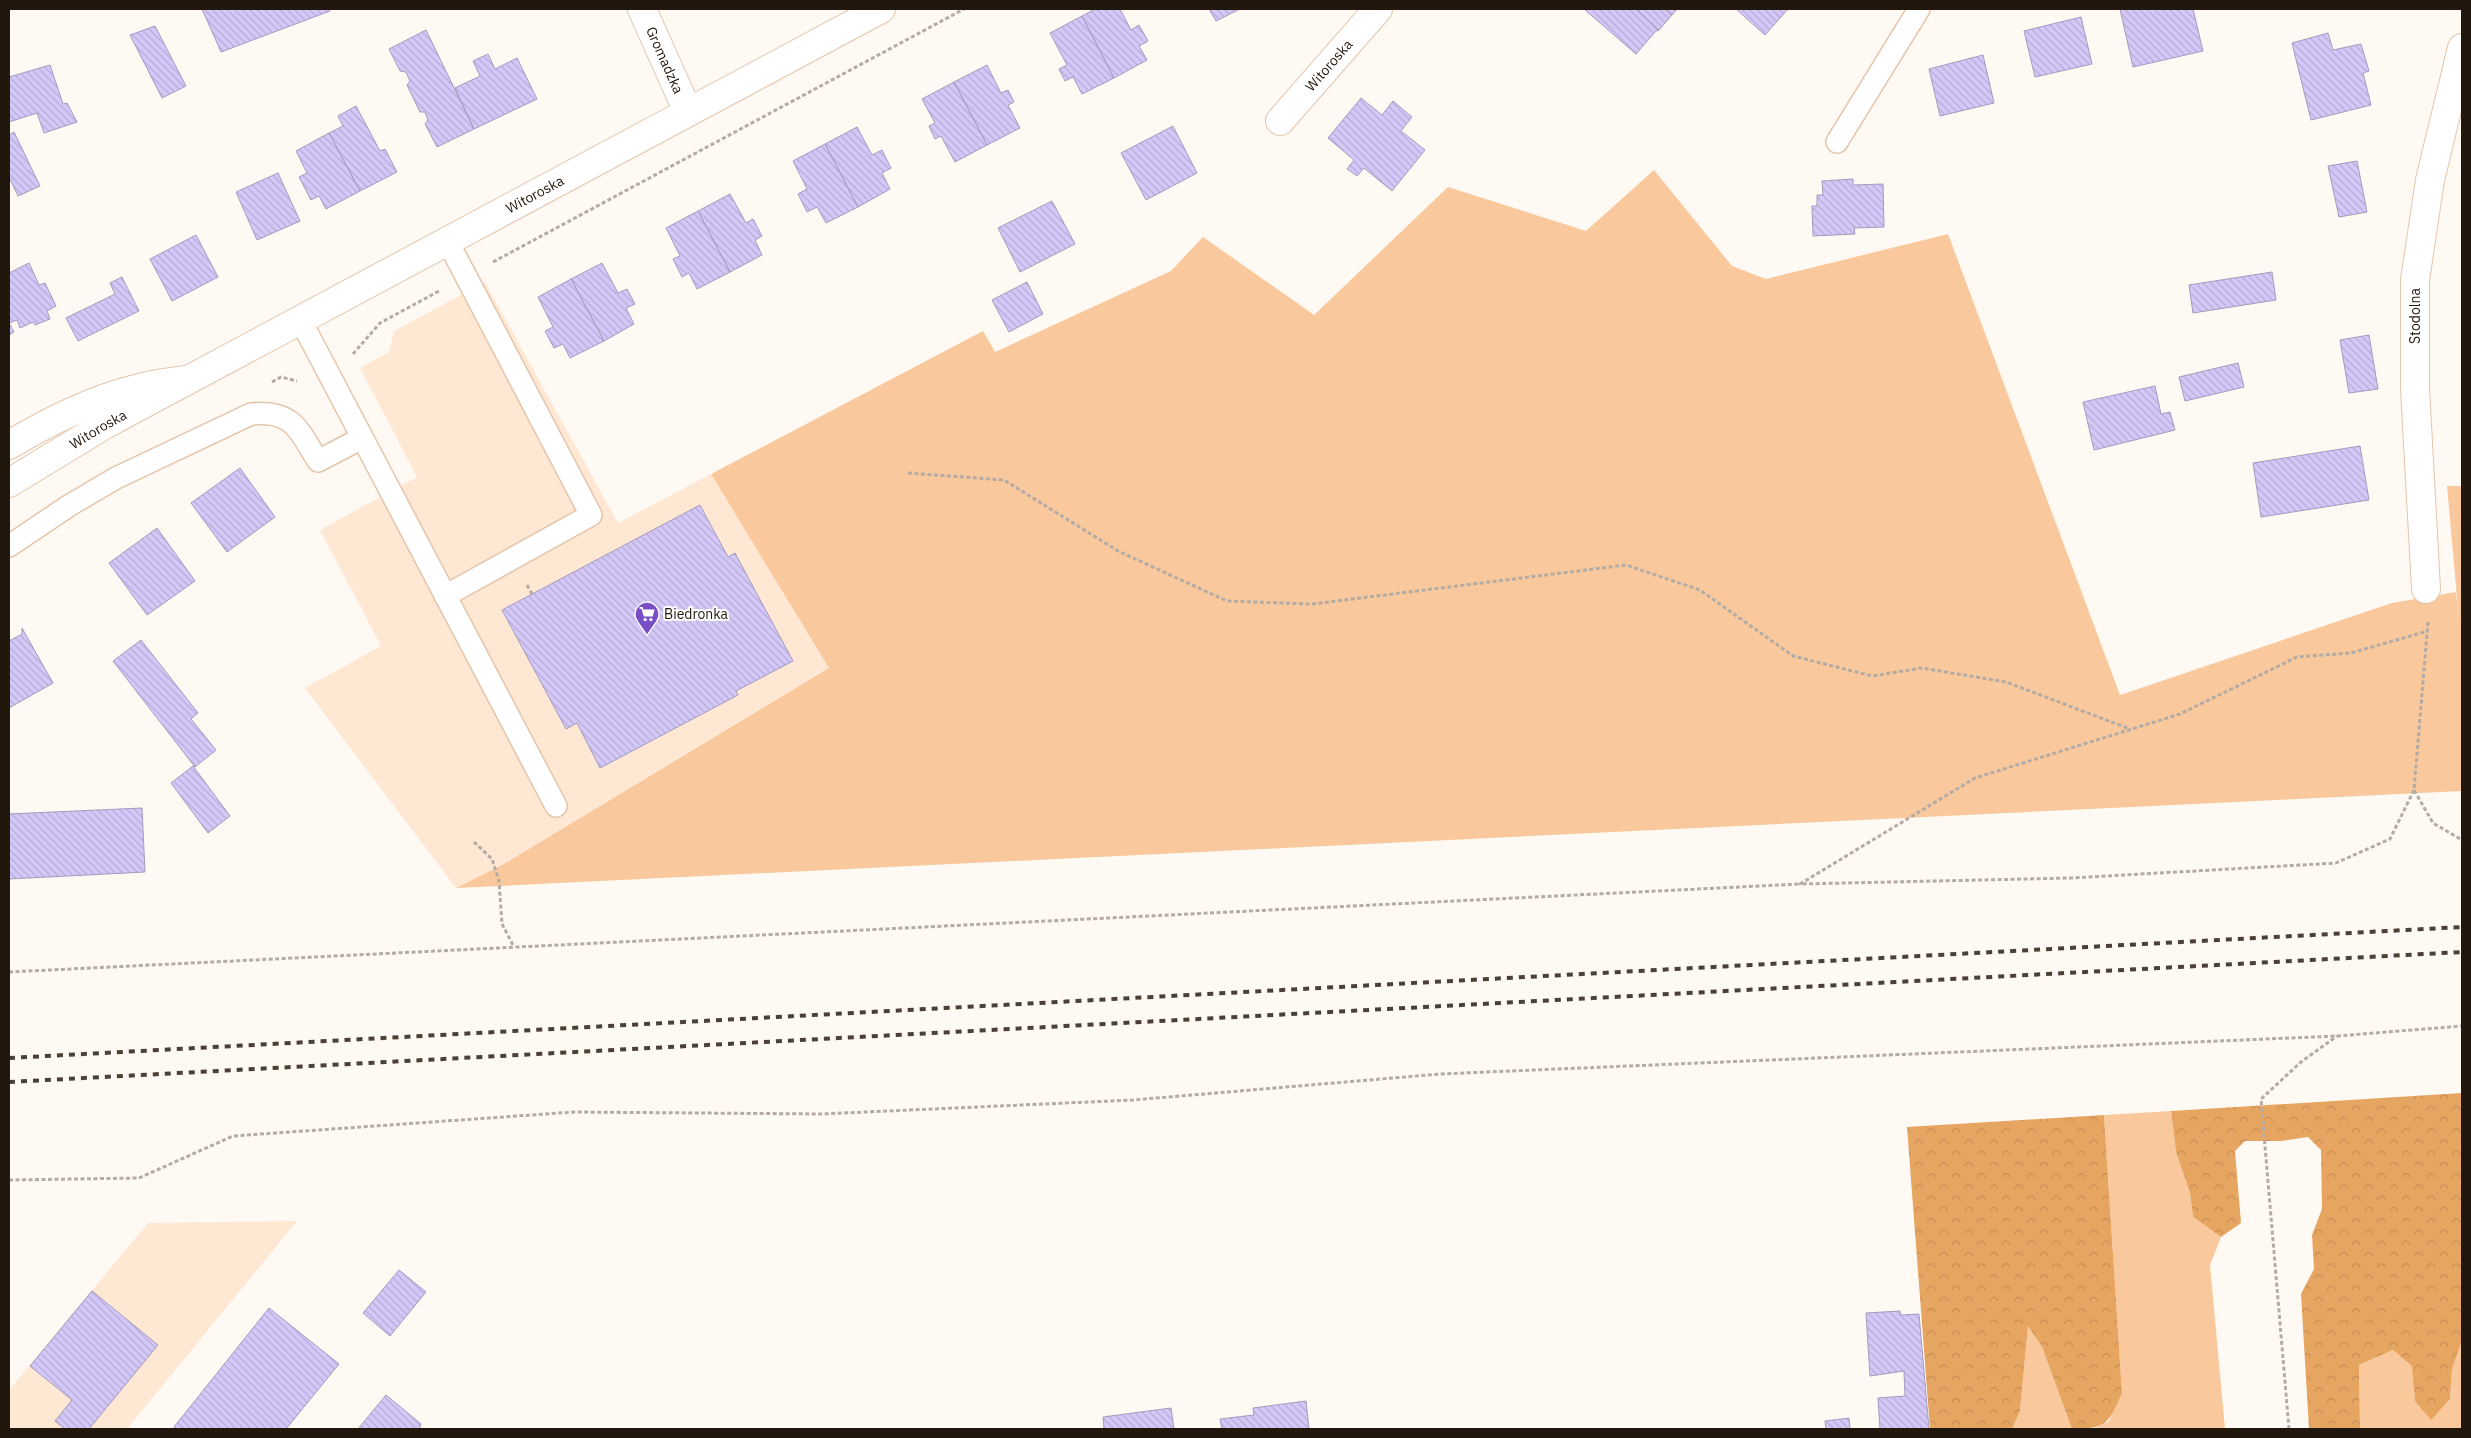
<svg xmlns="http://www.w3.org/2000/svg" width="2471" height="1438" viewBox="0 0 2471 1438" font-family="'IBM Plex Sans',sans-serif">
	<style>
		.built { fill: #fee8d4 }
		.grass { fill: #f9c99d }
		.forest { fill: url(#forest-crowns) }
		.building { fill: url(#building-back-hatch); stroke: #a39bbd }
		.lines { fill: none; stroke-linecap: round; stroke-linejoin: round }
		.service-casing { stroke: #e3c5ab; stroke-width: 24 }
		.minor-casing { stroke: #e3c5ab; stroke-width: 30 }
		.secondary-casing { stroke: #e3c5ab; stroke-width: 30 }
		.path { stroke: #b3aba4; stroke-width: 3; stroke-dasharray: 4 2.5; stroke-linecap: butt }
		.service { stroke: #fff; stroke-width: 21 }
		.minor { stroke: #fff; stroke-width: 28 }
		.secondary { stroke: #fff; stroke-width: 28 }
		.rail { stroke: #4a4036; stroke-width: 4; stroke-dasharray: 6 6; stroke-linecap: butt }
		.labels { text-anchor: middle; stroke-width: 4; stroke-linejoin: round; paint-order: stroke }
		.street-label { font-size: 14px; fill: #22170d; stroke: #fff }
		.poi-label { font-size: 14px; fill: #22170d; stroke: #fff; text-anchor: start }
	</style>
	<defs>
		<pattern id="forest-crowns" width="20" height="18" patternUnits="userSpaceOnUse" patternTransform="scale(1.25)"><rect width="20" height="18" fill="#e7a562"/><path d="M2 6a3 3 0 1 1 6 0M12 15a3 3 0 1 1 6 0" fill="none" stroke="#c68d54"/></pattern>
		<pattern id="building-back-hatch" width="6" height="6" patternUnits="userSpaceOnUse" patternTransform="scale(1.25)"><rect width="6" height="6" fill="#d4c8f9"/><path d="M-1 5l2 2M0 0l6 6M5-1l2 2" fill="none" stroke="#b6abd4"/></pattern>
	</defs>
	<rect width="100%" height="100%" fill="#fff9f3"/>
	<g class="built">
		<polygon points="485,282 618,523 711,474 830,668 504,864 456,888 305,688 381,646 320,530 417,477 360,368 389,352 394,331"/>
		<polygon points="297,1221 127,1429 9,1429 9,1390 148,1223"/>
	</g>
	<g class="grass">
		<polygon points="1654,170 1732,266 1766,279 1948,234 2120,695 2392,603 2456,592 2459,621 2447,486 2462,486 2462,791 456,888 504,864 829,668 711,474 983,331 995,352 1171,271 1203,237 1314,315 1448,187 1586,231"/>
		<polygon points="2171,1111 2176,1152 2190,1193 2193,1217 2221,1237 2210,1265 2225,1429 2094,1429 2109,1421 2122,1393 2104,1115"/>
		<polygon points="2028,1326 2042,1347 2072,1429 2012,1429 2020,1411"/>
		<polygon points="2462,1341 2462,1429 2360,1429 2359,1365 2393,1350 2413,1366 2415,1401 2450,1399 2452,1369"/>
	</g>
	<g class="forest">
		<polygon points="2462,1093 2462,1341 2452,1369 2450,1399 2431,1420 2415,1401 2412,1366 2393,1350 2359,1365 2360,1429 2309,1429 2301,1294 2314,1269 2312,1235 2322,1209 2321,1150 2308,1137 2281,1141 2245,1141 2235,1151 2241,1223 2221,1237 2193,1217 2190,1193 2176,1152 2171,1111"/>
		<path d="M2104,1115L2122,1393C2109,1423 2107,1429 2072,1429L2042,1347L2028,1326L2020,1411L2012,1429H1930L1907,1127Z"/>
	</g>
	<g class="building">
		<polygon points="202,9 329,9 330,11 221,52"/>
		<polygon points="1095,9 1120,9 1131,30 1139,25 1148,41 1139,46 1147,60 1114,78 1082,16"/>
		<polygon points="1209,9 1240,9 1216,21"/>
		<polygon points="1584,9 1636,9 1659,30 1656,31 1636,54"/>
		<polygon points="1636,9 1665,9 1672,15 1659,30"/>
		<polygon points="1665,9 1677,9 1672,15"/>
		<polygon points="1736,9 1788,9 1765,35"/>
		<polygon points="2120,9 2193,9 2203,51 2133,67"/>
		<polygon points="1082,16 1114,78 1082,94 1073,77 1065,81 1059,69 1067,65 1050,33"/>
		<polygon points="2081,17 2092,64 2035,77 2024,31"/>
		<polygon points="155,26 186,86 162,98 130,35"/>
		<polygon points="426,30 474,129 437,147 425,124 428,120 425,112 420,112 407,85 410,81 406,72 400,71 389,49"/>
		<polygon points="2328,33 2333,50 2361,44 2369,71 2363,73 2371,105 2311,120 2292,43"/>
		<polygon points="488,54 495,69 517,58 537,99 474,129 455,88 480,76 473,61"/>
		<polygon points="1983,55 1994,103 1940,116 1929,69"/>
		<polygon points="50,65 63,104 67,103 77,122 44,133 37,113 9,122 9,77"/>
		<polygon points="987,65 1001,93 1008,90 1014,102 1008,105 1020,128 987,145 954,82"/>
		<polygon points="954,82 987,145 955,162 941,136 935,139 929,126 935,123 922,99"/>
		<polygon points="1361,98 1382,115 1393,101 1412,117 1401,131 1425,150 1392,191 1364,168 1357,176 1347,169 1354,160 1328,138"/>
		<polygon points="356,106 380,151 385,149 397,172 360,191 329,133 343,126 338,116"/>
		<polygon points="1173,126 1197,173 1146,200 1121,153"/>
		<polygon points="857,127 872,155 882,150 891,168 882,173 890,189 858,207 825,144"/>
		<polygon points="14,132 40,186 18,196 9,177 9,135"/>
		<polygon points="329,133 360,191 326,209 319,196 311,200 299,177 307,173 296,151"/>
		<polygon points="825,144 858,207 826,223 817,207 807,212 798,194 807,189 793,161"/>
		<polygon points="2357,161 2367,212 2339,217 2328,166"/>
		<polygon points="278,173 300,221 257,240 236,192"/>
		<polygon points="1853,179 1853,185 1883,184 1884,227 1854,228 1855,234 1813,236 1812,206 1817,206 1817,195 1823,195 1822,181"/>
		<polygon points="730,194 746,223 753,219 762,236 755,240 762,255 730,272 698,211"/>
		<polygon points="1052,201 1075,244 1020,272 998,228"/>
		<polygon points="698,211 730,272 697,289 689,273 682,277 673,259 680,256 666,228"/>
		<polygon points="196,235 218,277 172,301 150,259"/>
		<polygon points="29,263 39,285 45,283 56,306 47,311 50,319 35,325 33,322 20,328 17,320 9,323 14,332 9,335 9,273"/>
		<polygon points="602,263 618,293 627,289 635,304 626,308 634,324 604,341 571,279"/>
		<polygon points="2272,272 2276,300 2193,313 2189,285"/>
		<polygon points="122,277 139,311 78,341 66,318 115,294 110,283"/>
		<polygon points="571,279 604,341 570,358 563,344 554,348 545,331 553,327 538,297"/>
		<polygon points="1027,282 1043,314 1009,332 992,300"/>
		<polygon points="2369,335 2378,389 2349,393 2340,340"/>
		<polygon points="2238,363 2244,387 2185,401 2179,377"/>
		<polygon points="2155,386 2161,414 2170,412 2175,430 2094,450 2083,402"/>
		<polygon points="2360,446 2369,500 2261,517 2253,463"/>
		<polygon points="240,468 275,517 227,552 191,503"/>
		<polygon points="700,505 728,557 735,553 793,661 736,691 738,695 600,768 577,723 566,729 502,610"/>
		<polygon points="157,528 195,581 147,615 109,563"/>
		<polygon points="22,628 53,683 9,708 9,641 22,634"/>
		<polygon points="141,640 198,713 191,719 216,750 195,767 113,661"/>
		<polygon points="193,766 230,816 208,833 171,783"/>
		<polygon points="142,808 145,872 9,879 9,814"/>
		<polygon points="399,1270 426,1292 390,1336 363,1313"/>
		<polygon points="92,1291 158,1345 89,1429 65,1429 55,1421 72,1400 30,1366"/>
		<polygon points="269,1308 339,1364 286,1429 176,1429 174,1427"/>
		<polygon points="1900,1311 1901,1315 1919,1314 1929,1429 1880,1429 1878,1398 1905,1396 1904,1371 1870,1376 1866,1313"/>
		<polygon points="386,1395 421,1424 419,1429 358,1429"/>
		<polygon points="1306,1401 1309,1429 1222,1429 1220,1419 1254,1415 1253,1408"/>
		<polygon points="1171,1408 1174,1429 1104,1429 1103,1417"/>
		<polygon points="1849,1418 1850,1429 1826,1429 1825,1421"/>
	</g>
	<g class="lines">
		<defs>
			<g id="service">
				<polyline points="1837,142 1919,9"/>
				<polyline points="301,321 556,806"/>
				<path d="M9,546L70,505L116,478L251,414C293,410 298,429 318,461L362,438"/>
				<polyline points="445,596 591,515 448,242"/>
			</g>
			<g id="minor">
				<path id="s1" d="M642,9L688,112"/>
				<path id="s2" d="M1280,121L1378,9"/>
				<path d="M9,445C50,421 93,399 139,388C154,384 170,382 185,380"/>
				<polyline points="2426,589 2415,388 2415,280 2430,180 2462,48"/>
			</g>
			<g id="secondary">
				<path id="s3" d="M9,483L106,424L881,9"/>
			</g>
		</defs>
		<use href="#service" class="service-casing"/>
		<use href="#minor" class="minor-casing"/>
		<use href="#secondary" class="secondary-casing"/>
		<g class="path">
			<polyline points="493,262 964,9"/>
			<polyline points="353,354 380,323 439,291"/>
			<polyline points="272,382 281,377 297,381"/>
			<polyline points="908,473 1004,480 1118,551 1227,601 1312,604 1626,565 1700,590 1793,656 1872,676 1922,668 2006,682 2130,729"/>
			<polyline points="527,585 532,594"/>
			<polyline points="2428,622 2414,790 2433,823 2462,840"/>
			<polyline points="2414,790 2390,839 2336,863 2071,878 1800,884 1975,778 2180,714 2297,657 2351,653 2428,631"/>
			<polyline points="474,842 492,859 499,881 502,924 514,947"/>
			<polyline points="9,972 1800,884"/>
			<polyline points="9,1180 139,1178 233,1136 574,1112 821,1114 1133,1100 1440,1074 2337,1036 2462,1026"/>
			<polyline points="2289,1429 2261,1099 2301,1062 2337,1036"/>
		</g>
		<use href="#service" class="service"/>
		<use href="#minor" class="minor"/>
		<use href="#secondary" class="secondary"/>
		<g class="rail">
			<polyline points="9,1058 2462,927"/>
			<polyline points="9,1082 2462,952"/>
		</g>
	</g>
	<defs>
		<symbol id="supermarket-pin" viewBox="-11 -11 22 30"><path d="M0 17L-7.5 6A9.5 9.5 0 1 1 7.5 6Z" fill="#794ec6" stroke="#fff"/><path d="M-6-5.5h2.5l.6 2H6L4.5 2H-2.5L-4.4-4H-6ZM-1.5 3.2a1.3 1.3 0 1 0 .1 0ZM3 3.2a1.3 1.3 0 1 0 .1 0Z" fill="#fff"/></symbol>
	</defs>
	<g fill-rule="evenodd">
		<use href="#supermarket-pin" x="633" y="600" width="28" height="38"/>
	</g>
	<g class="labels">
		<g class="street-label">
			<text dy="5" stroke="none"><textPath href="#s1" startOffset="56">Gromadzka</textPath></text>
			<text dy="5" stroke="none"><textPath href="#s2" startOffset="74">Witoroska</textPath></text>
			<text dy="5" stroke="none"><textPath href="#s3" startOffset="600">Witoroska</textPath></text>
			<text transform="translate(2415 316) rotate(-90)" y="5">Stodolna</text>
			<text dy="5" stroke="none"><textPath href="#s3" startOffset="104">Witoroska</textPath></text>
		</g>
		<g class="poi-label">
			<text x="664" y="619">Biedronka</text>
		</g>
	</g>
	<rect width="2471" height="1438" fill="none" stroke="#22170d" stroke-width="20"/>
</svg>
